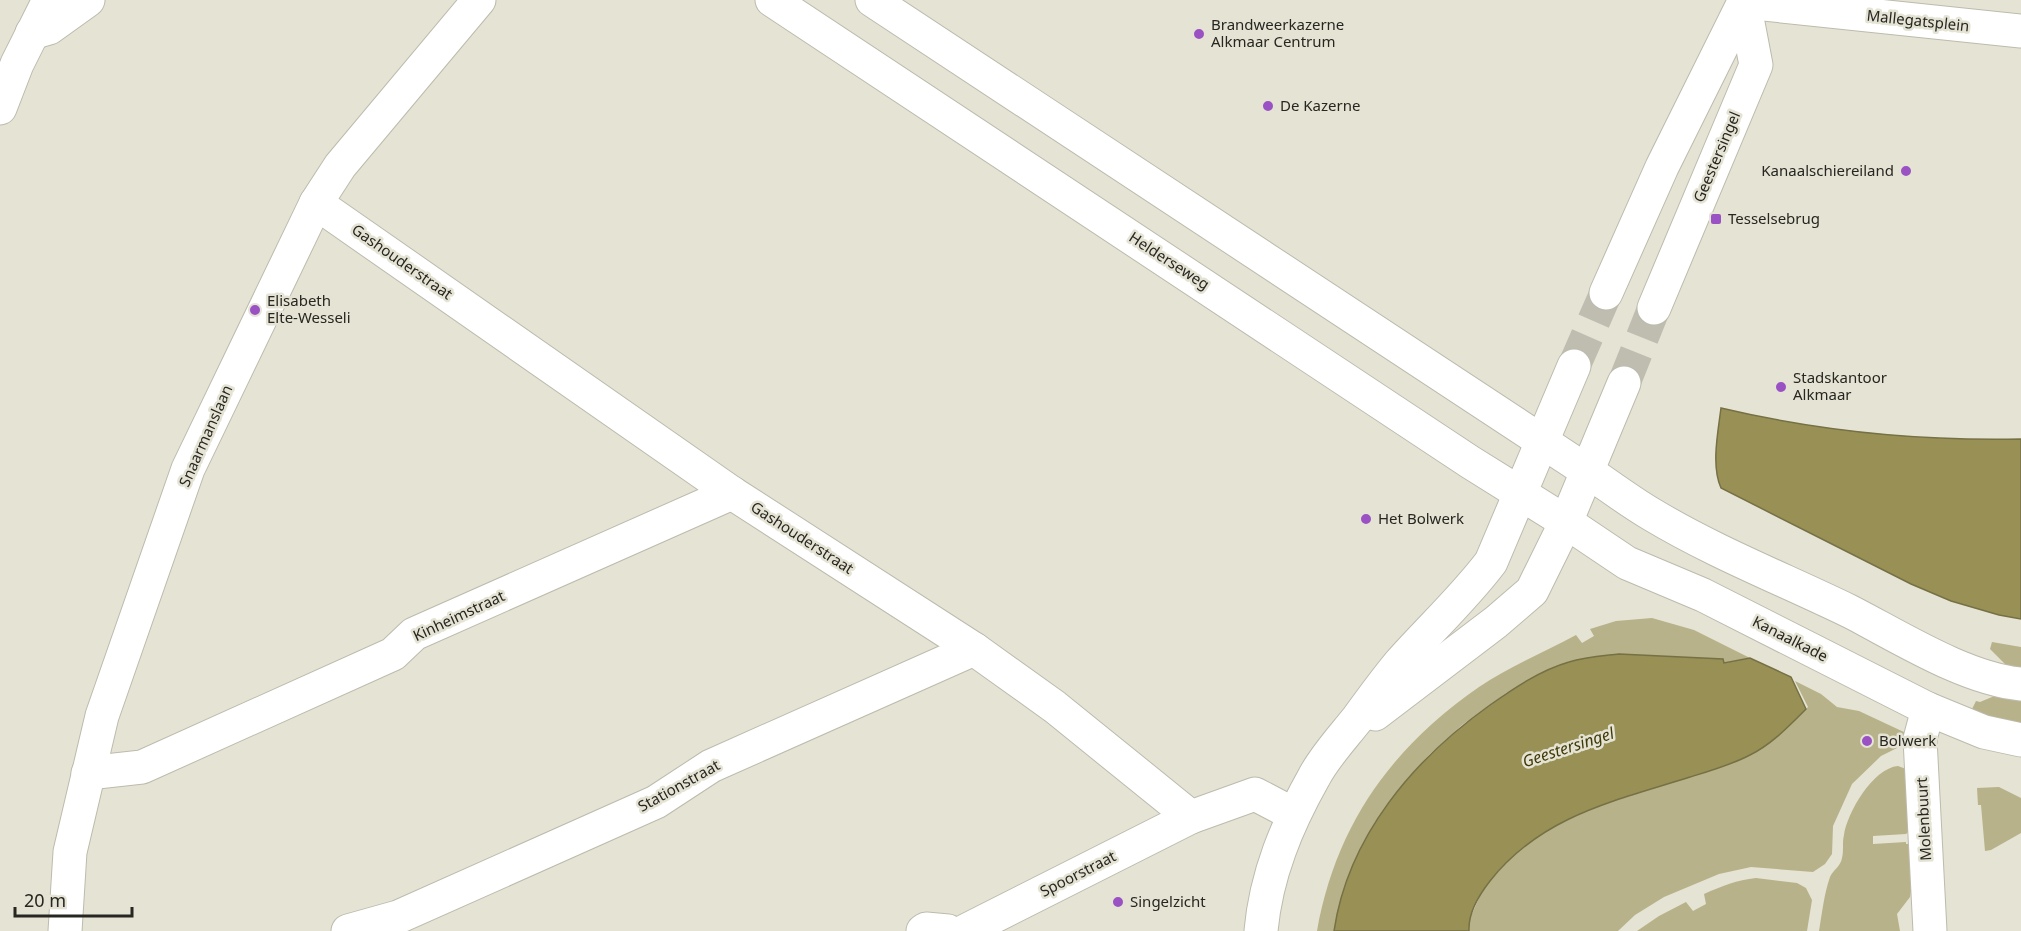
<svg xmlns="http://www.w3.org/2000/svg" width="2021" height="931" viewBox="0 0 2021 931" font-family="'Noto Sans',sans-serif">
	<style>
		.green { fill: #b7b289 }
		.water { fill: #989055; stroke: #767045; stroke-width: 1.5 }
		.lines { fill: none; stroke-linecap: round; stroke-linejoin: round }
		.major-tunnel { stroke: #bebdb0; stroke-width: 33; stroke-dasharray: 33 16; stroke-linecap: butt }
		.minor-casing { stroke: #bdbbad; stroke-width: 35 }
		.major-casing { stroke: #bdbbad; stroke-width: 35 }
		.minor { stroke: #fff; stroke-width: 33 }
		.major { stroke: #fff; stroke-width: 33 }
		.poi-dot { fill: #9a51c4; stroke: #e4e3d4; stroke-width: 2 }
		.labels { text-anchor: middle; stroke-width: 5; stroke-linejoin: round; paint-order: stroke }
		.street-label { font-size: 15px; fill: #272621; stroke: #e4e3d4 }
		.poi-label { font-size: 15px; fill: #272621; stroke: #e4e3d4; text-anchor: start }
		.water-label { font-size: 16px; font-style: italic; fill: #3f3807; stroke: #e4e3d4 }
	</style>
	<rect width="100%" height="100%" fill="#e4e3d4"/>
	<g class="green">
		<path d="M1652,618L1694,630L1750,658L1723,663V659L1619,654L1594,657L1570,662L1506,693L1462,725L1430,754L1413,773L1375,822L1361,847L1334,931H1317C1336,825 1391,748 1479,687C1509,667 1544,652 1576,635L1582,643L1594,636L1590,629L1616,621Z"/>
		<polygon points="1992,642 2021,647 2021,673 2012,671 1990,649"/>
		<polygon points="1795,681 1821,694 1837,707 1859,711 1906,733 1903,745 1881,756 1852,784 1833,826 1832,854 1825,864 1813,872 1751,867 1719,874 1664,897 1635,915 1618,931 1469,931 1468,923 1483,889 1516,852 1538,835 1563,821 1597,806 1727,765 1787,728 1808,707"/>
		<polygon points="2009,690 2021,692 2021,730 1969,715 1976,701 1980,702"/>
		<path d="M1898,766L1906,769L1909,831L1906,834L1873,836V844L1906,842V844H1909L1911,891L1910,897L1897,914L1900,931H1819C1822,914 1824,894 1830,877C1833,870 1841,866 1842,858C1844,850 1842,842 1844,835C1847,813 1873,768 1898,766Z"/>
		<polygon points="1999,787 2021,798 2021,833 1991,850 1985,851 1981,805 1978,805 1977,788"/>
		<path d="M1756,878L1797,883L1806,888L1812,900L1807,931H1637L1659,916L1686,902L1693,911L1706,904L1704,894C1722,886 1737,880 1756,878Z"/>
	</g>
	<g class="water">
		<path d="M1721,408C1818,431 1922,441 2021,439V619L1999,615L1951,601L1911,584L1721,488C1711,466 1718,432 1721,408Z"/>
		<path d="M1619,654L1723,659L1724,663L1750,658L1791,677L1806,709C1789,726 1772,744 1750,755C1731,765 1710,771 1690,777C1614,801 1541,816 1490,881C1479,895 1468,914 1469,931H1334C1348,836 1414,759 1490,705C1514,688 1541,670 1569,662C1585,657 1602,656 1619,654Z"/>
	</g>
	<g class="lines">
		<g class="major-tunnel">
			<polyline points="1574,366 1606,293"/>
			<polyline points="1624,383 1654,308"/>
		</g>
		<defs>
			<g id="minor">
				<polyline points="1744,2 2021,31"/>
				<polyline points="32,33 49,28 88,0"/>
				<polyline points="0,108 17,64 49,0"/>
				<polyline points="316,203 732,493 974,649 1055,707 1191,817 1255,794 1293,814"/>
				<path d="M1587,471C1608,485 1629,501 1651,514C1714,552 1783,579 1849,611C1898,636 1965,679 2021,684"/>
				<polyline points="1566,522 1627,563 1703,595 1928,709 1984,732 2021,740"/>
				<polyline points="1928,709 1920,739 1930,931"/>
				<polyline points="88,773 142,767 393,654 414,634 732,493"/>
				<polyline points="65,931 70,852 102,716 188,469 316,203 340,166 479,0"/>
				<polyline points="348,931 398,917 656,802 711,766 974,649"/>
				<polyline points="923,931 926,929 948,931"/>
				<polyline points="965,931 1191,817"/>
			</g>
			<g id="major">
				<polyline points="772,0 1470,462 1566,522"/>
				<polyline points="872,0 1587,471"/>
				<polyline points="1606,293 1662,167 1745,0"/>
				<polyline points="1654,308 1756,65 1744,2"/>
				<polyline points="1375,714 1496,622 1532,591 1566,522 1624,383"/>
				<path d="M1261,931C1266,875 1287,825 1314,777C1325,756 1343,737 1358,718C1371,700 1385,681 1399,664C1429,630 1463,599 1491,562L1574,366"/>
			</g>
		</defs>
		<use href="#minor" class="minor-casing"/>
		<use href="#major" class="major-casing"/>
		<use href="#minor" class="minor"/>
		<use href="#major" class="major"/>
	</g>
	<g class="poi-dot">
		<circle cx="1199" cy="34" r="6"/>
		<circle cx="1268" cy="106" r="6"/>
		<circle cx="1906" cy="171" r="6"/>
		<rect x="1710" y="213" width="12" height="12" rx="3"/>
		<circle cx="255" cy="310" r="6"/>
		<circle cx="1781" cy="387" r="6"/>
		<circle cx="1366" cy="519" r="6"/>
		<circle cx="1867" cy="741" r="6"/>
		<circle cx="1118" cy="902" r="6"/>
	</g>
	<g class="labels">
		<g class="street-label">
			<text transform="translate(1918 21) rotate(6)" y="5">Mallegatsplein</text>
			<text transform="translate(1717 157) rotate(-67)" y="5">Geestersingel</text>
			<text transform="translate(1169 261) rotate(33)" y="5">Helderseweg</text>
			<text transform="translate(402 262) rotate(35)" y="5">Gashouderstraat</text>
			<text transform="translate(206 436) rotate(-66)" y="5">Snaarmanslaan</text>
			<text transform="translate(802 538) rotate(33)" y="5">Gashouderstraat</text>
			<text transform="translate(459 616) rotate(-25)" y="5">Kinheimstraat</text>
			<text transform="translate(1790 639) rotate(27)" y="5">Kanaalkade</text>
			<text transform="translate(679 786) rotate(-29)" y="5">Stationstraat</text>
			<text transform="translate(1924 819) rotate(-93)" y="5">Molenbuurt</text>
			<text transform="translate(1078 874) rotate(-27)" y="5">Spoorstraat</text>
		</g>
		<g class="poi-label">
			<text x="1211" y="30">Brandweerkazerne<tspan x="1211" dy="17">Alkmaar Centrum</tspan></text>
			<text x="1280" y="111">De Kazerne</text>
			<text x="1894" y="176" text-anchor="end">Kanaalschiereiland</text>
			<text x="1728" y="224">Tesselsebrug</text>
			<text x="267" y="306">Elisabeth<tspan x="267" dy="17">Elte-Wesseli</tspan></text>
			<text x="1793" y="383">Stadskantoor<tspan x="1793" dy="17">Alkmaar</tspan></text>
			<text x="1378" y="524">Het Bolwerk</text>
			<text x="1879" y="746">Bolwerk</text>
			<text x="1130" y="907">Singelzicht</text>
		</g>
		<g class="water-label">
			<text transform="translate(1568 747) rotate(-18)" y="6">Geestersingel</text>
		</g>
	</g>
	<path d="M15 907v9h117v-9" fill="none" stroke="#272621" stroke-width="3"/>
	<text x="24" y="907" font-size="18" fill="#272621" stroke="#e4e3d4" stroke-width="4.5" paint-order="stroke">20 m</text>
</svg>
